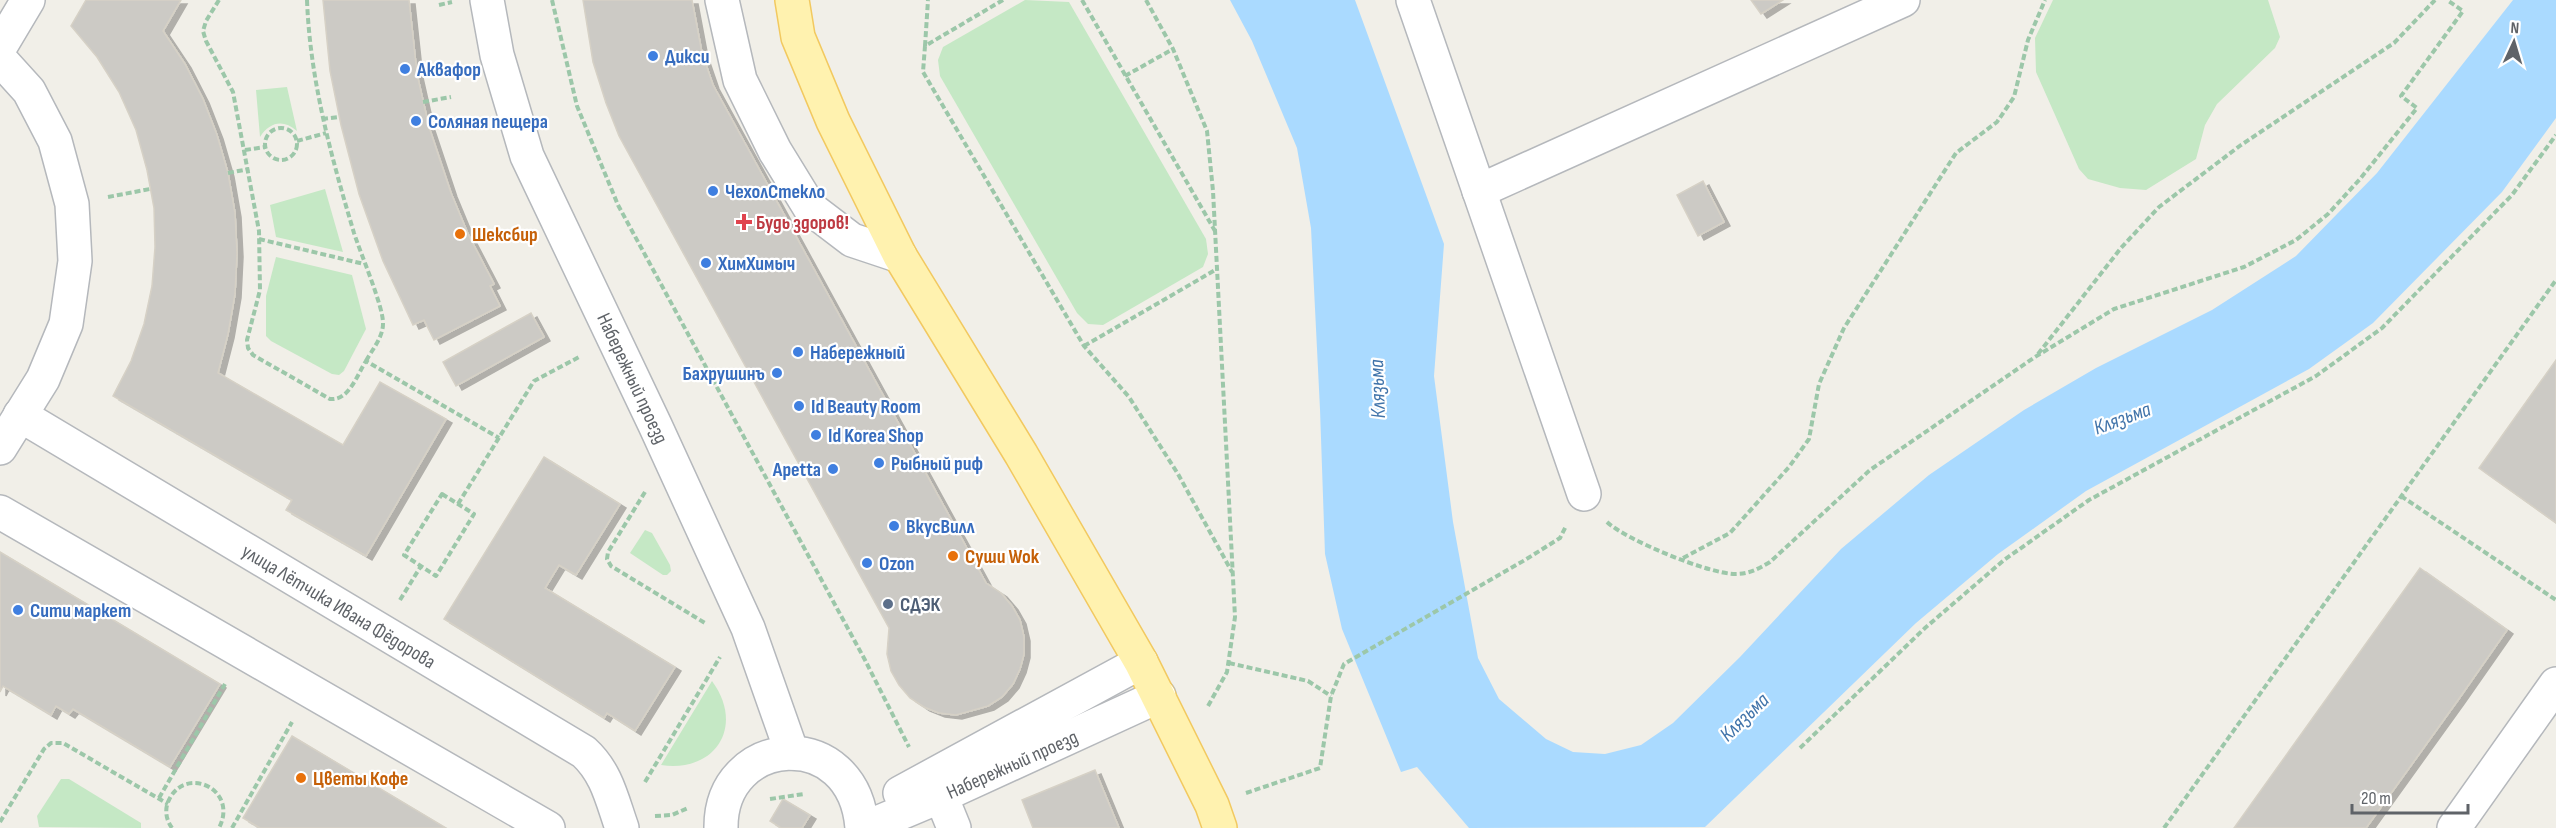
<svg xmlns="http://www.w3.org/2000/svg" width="2556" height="828" viewBox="0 0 2556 828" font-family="'Sofia Sans Condensed',sans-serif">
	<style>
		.green { fill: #c5e8c5 }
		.water { fill: #aadaff }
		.building { fill: #cccac5; stroke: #d6d1c6; stroke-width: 1.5; filter: url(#shadow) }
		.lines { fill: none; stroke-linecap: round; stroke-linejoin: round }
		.minor-casing { stroke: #b5b8bc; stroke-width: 36 }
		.major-casing { stroke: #f2c960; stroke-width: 36 }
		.path { stroke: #9cc7a9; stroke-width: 4; stroke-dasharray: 6 3; stroke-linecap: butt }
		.minor { stroke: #fff; stroke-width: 33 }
		.major { stroke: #fff2af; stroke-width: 33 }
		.shop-dot { fill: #3f7fe0; stroke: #fff; stroke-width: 2 }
		.health-dot { fill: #e0444e; stroke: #fff; stroke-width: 2 }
		.food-dot { fill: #e8710a; stroke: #fff; stroke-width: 2 }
		.service-dot { fill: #5c6f8a; stroke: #fff; stroke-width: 2 }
		.labels { text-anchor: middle; stroke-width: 4.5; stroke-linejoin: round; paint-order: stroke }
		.shop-label { font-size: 20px; font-weight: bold; fill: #366cbe; stroke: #fff; text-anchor: start }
		.health-label { font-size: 20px; font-weight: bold; fill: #be3a42; stroke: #fff; text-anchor: start }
		.food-label { font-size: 20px; font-weight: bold; fill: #c56008; stroke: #fff; text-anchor: start }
		.street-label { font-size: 20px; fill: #5f6368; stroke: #fff }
		.service-label { font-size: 20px; font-weight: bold; fill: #4e5e75; stroke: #fff; text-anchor: start }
		.water-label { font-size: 21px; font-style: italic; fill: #4174aa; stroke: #fff }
	</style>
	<defs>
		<filter id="shadow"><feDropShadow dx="6" dy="4" stdDeviation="0" flood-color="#0004"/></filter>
	</defs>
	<rect width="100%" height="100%" fill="#f1efe8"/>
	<g class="green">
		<polygon points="1025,0 1069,2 1206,239 1208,254 1203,267 1103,325 1088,324 1077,313 940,76 938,60 943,47"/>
		<polygon points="2053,0 2268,0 2280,37 2275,48 2217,104 2205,125 2196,159 2146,190 2120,188 2088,179 2079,169 2036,72 2035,38"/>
		<path d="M287,87L297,131C283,119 270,122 260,137L256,90Z"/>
		<polygon points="325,189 343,252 276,237 270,205"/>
		<polygon points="276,257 352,275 366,329 344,371 339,375 332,374 271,341 266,336 266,296"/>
		<polygon points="645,530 652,533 670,565 671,571 667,575 663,575 630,553"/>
		<path d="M712,681C745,726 716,773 661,765Z"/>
		<polygon points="61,779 69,779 141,823 141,828 39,827 37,816"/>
	</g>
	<polygon class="water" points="1230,0 1355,0 1444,244 1434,376 1453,522 1478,658 1499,699 1546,739 1573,752 1605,754 1641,745 1673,723 1740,657 1841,549 1929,475 2024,410 2096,368 2212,310 2296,256 2377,173 2513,0 2556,0 2556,118 2502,192 2373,323 2309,369 2086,491 1998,554 1916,623 1705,827 1469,828 1417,767 1401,772 1342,629 1325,554 1320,409 1311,228 1297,148 1252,41"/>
	<g class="building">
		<polygon points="86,0 181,0 163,31 185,64 203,99 217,135 228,173 235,213 237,253 235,294 228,334 218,373 343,445 380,382 446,419 366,556 286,510 292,500 113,396 131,361 144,324 152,286 155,247 154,208 147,170 136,130 119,92 97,57 71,26"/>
		<polygon points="323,0 409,0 417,74 429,127 451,193 468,234 494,284 490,286 500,306 434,340 424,320 413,325 383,261 359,194 341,125 330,71"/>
		<polygon points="583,0 692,0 702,53 713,85 986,583 1001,593 1012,606 1020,620 1024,637 1024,654 1020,669 1013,684 1002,697 988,706 956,715 939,713 924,707 910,698 899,685 891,671 887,654 889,628 619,136 606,103 593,62"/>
		<polygon points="1751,0 1783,0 1761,14"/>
		<polygon points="1703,181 1724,222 1698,236 1677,195"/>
		<polygon points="531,313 544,337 456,386 443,362"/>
		<polygon points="2556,360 2556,523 2479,468"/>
		<polygon points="544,457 620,504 576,575 559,565 545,588 675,667 635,731 607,713 604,718 444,619"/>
		<polygon points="0,552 220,684 170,767 73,709 69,714 56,706 51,715 3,686 0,692"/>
		<polygon points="2420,568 2507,630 2458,700 2366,828 2234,828"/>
		<polygon points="292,736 446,828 260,828 243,818"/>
		<polygon points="1095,770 1119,828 1033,828 1022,800"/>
		<polygon points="783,799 810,815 802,828 781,828 770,821"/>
	</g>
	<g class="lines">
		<defs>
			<g id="minor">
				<polyline points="487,0 497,55 527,156 655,425 748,628 792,753"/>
				<polyline points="722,0 740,80 775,151 810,208 852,240 900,256"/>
				<polyline points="1413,0 1584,494"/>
				<polyline points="0,47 28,0"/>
				<polyline points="0,59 29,91 55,141 72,204 75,261 66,324 43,379 0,448"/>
				<polyline points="1479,191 1903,0"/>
				<path d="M20,415L584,752C607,773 612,800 622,828"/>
				<polyline points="0,512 548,828"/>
				<polyline points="900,793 1141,662"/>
				<polyline points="941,796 954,828"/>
				<path d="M721,828C720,734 854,723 862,828"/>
				<polyline points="865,828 941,796 1159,696"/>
				<polyline points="2454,828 2556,684"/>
			</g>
			<polyline id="major" points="792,0 798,37 833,121 900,256 1021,454 1141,662 1212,805 1220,828"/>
		</defs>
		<use href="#minor" class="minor-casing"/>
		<use href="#major" class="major-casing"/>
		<g class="path">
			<path d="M219,0L206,21L203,31L206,41L233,92L259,231L260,290L247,340L248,348L253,355L330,399C349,401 357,375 366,361L499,438"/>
			<path d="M307,0C310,80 331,156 354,233C360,252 384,308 383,324C383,337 372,350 366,361"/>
			<polyline points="552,0 577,106 618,205 865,660 909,747"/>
			<polyline points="1003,0 925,46 923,72 1084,346 1129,397 1178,474 1232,572"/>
			<polyline points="1082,0 1215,231"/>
			<polyline points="1146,0 1173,49 1207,131 1213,191 1235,617 1227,672 1208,706"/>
			<polyline points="439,5 452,2"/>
			<polyline points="925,46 928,0"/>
			<polyline points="1125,76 1173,49"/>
			<polyline points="423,102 451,97"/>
			<polyline points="322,119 339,117"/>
			<circle cx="281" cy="144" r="16"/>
			<polyline points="297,141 326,133"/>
			<polyline points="245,150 265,147"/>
			<polyline points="228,173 249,169"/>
			<polyline points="108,197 150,189"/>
			<polyline points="259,239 364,264"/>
			<polyline points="1084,346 1217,269"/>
			<polyline points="2038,354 2121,248 2159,207 2241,145 2394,43 2435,0"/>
			<polyline points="645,492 608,552 607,559 611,566 705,623"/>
			<polygon points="442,494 474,514 436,576 404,555"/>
			<polyline points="2401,496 2556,600"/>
			<polyline points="458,504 534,381 581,356"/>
			<path d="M1607,522C1626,540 1709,574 1735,574C1749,574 1758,569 1770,562L1870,470L2035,357L2114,309L2244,267L2296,240L2328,214L2360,179L2417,108L2401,96L2463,11L2447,0"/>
			<polyline points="1683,558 1730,533 1789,467 1809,439 1819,384 1844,328 1956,153 1997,122 2014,97 2028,40 2045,0"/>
			<polyline points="400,600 421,566"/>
			<polyline points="1229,663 1308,681 1331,696"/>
			<polyline points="1800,748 1925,628 2004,560 2089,500 2316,376 2382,328 2512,195 2556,135"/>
			<polyline points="645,782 720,657"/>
			<polyline points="1246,793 1320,768 1331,696 1344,664 1525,560 1560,538 1566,526"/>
			<polyline points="159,798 225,684"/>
			<polyline points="770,799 804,794"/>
			<polyline points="655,816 672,815 688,808"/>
			<polyline points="0,822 44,749 51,743 63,743 168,804"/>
			<path d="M172,828C167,821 165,813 167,805C180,763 240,787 219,828"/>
			<polyline points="232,828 292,722"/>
			<polyline points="2164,828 2556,280"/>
		</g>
		<use href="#minor" class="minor"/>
		<use href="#major" class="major"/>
	</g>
	<g class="shop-dot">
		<circle cx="653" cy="56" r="6"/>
		<circle cx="405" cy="69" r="6"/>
		<circle cx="416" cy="121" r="6"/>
		<circle cx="713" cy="191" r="6"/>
		<circle cx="706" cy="263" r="6"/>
		<circle cx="798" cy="352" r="6"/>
		<circle cx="777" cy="373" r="6"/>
		<circle cx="799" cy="406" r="6"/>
		<circle cx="816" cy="435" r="6"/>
		<circle cx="879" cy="463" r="6"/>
		<circle cx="833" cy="469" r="6"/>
		<circle cx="894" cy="526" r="6"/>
		<circle cx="867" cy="563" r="6"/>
		<circle cx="18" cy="610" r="6"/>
	</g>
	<path class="health-dot" d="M741 213h6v6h6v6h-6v6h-6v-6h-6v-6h6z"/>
	<g class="food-dot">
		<circle cx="460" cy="234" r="6"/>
		<circle cx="953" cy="556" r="6"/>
		<circle cx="301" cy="778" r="6"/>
	</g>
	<circle class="service-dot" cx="888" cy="604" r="6"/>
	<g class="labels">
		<g class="shop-label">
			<text x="665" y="63">Дикси</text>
			<text x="417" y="76">Аквафор</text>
			<text x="428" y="128">Соляная пещера</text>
			<text x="725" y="198">ЧехолСтекло</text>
			<text x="718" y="270">ХимХимыч</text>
			<text x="810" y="359">Набережный</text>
			<text x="765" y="380" text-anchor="end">Бахрушинъ</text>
			<text x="811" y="413">Id Beauty Room</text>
			<text x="828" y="442">Id Korea Shop</text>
			<text x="891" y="470">Рыбный риф</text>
			<text x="821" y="476" text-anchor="end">Apetta</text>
			<text x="906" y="533">ВкусВилл</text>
			<text x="879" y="570">Ozon</text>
			<text x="30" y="617">Сити маркет</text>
		</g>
		<g class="health-label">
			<text x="756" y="229">Будь здоров!</text>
		</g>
		<g class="food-label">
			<text x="472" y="241">Шексбир</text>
			<text x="965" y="563">Суши Wok</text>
			<text x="313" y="785">Цветы Кофе</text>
		</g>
		<g class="street-label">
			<text transform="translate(633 378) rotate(65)" y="7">Набережный проезд</text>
			<text transform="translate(339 606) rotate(31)" y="7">улица Лётчика Ивана Фёдорова</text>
			<text transform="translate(1012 764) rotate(-24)" y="7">Набережный проезд</text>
		</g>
		<g class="service-label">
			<text x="900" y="611">СДЭК</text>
		</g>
		<g class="water-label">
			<text transform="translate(1377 389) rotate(-92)" y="7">Клязьма</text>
			<text transform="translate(2122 418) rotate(-20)" y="7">Клязьма</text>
			<text transform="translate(1744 717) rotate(-44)" y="7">Клязьма</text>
		</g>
	</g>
	<g transform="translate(2514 42) rotate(4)" stroke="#ffffff" stroke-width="4.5" paint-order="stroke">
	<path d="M0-4.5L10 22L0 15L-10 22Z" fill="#5f6368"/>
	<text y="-9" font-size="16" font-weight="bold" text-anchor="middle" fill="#5f6368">N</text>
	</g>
	<path d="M2352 804v9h116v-9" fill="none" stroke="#5f6368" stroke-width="3"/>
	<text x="2361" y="804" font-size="18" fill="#5f6368" stroke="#ffffff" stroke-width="4.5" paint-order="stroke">20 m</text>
</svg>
